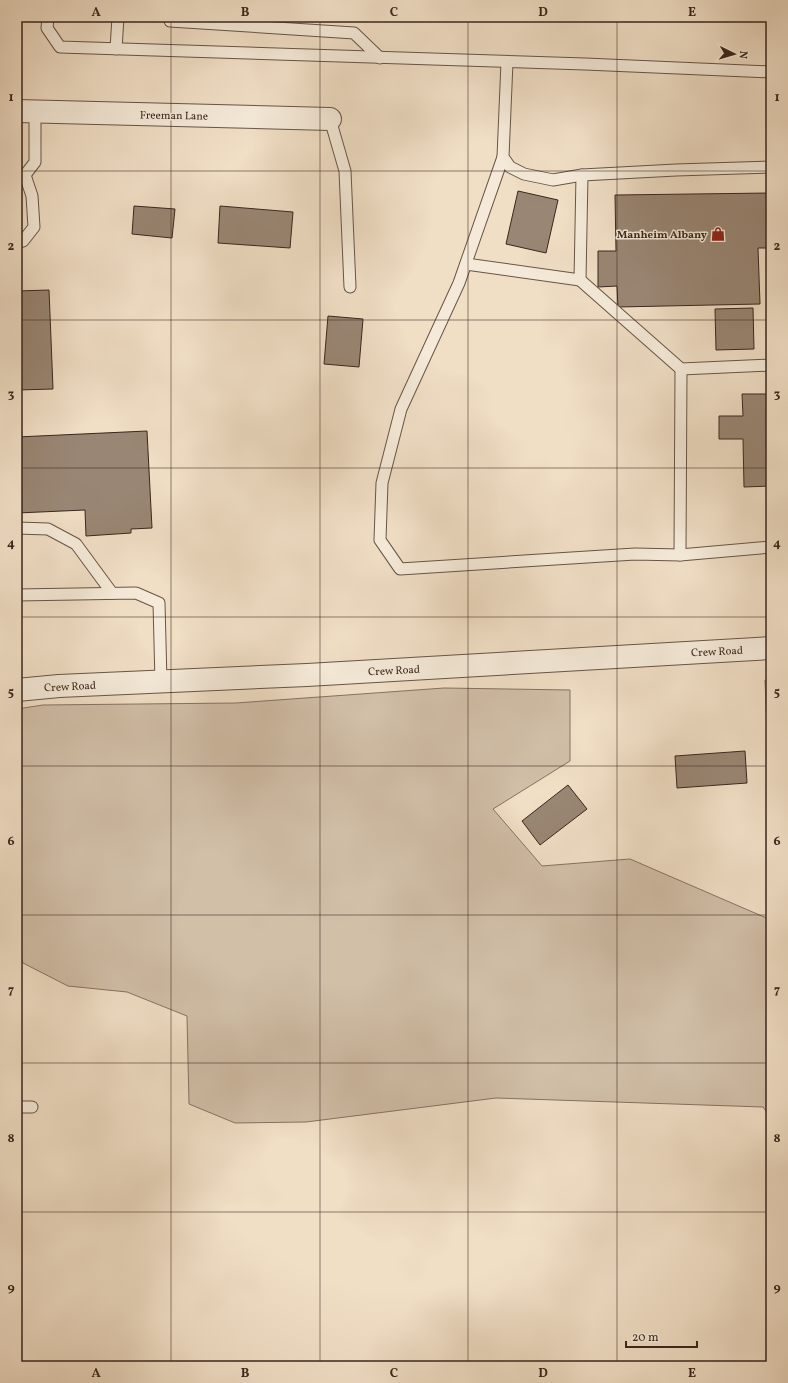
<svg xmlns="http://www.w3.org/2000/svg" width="788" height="1383" viewBox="0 0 788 1383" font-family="Vollkorn,serif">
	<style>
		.green { fill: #d1bfa8; stroke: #867262 }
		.building { fill: #998674; stroke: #3b261d }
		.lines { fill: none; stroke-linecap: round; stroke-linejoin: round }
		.lane-casing { stroke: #685447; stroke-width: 13 }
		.street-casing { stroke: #685447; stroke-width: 24 }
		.lane { stroke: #f5ead9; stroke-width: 11 }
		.street { stroke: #f5ead9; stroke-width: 22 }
		.grid { fill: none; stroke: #3b261d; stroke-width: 1; stroke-opacity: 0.55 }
		.labels { text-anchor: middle; stroke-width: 3; stroke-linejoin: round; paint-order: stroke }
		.street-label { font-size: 11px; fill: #3b261d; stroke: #f5ead9 }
		.poi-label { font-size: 11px; font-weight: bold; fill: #3b261d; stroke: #f5ead9; text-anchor: end }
		.neatline { fill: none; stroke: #3b261d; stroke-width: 1.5 }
		.grid-label { font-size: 13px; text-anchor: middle; font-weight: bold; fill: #3b261d }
	</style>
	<rect width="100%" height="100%" fill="#f0dec5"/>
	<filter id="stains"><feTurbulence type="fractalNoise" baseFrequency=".005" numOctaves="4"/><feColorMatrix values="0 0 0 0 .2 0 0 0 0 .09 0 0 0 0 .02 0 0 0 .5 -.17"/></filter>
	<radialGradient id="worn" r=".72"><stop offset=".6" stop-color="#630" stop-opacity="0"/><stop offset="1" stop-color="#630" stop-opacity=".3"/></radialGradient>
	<g class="green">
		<polygon points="771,679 771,832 765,680"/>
		<polygon points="444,688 570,690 570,761 493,809 542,866 630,859 771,920 771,1118 763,1107 496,1098 306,1122 235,1123 189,1104 187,1016 127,992 68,986 23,963 17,946 17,709 43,705 236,703"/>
	</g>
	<g class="building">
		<polygon points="518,191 558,200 546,253 506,244"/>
		<polygon points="771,193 771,248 758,248 760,304 618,307 617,286 598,287 598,251 616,251 615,195"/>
		<polygon points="134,206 175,209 172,238 132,234"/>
		<polygon points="220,206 293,212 290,248 218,243"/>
		<polygon points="49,290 53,389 17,390 17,291"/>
		<polygon points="753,308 754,349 716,350 715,309"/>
		<polygon points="328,316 363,319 359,367 324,364"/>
		<polygon points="742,394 771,394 771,486 744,487 743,439 719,439 719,416 743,416"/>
		<polygon points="147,431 152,528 131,529 131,533 86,536 85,510 17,513 17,437"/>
		<polygon points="745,751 747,783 677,788 675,756"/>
		<polygon points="568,785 587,809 540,845 522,821"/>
	</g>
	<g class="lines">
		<defs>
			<g id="lane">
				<polyline points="48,17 47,28 60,47 585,64 771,72"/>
				<polyline points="170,17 170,21 354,33 380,58"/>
				<polyline points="116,49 118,17"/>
				<polyline points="507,62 503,157 510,167 524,174 553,180 582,175 676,170 771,167"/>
				<polyline points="330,119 345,171 350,287"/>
				<polyline points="503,157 459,283 401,409 382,483 380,540 400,569 635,554 680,555 771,547"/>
				<polyline points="582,175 580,280 681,369 771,365"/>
				<polyline points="17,176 25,175 35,162 35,111"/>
				<polyline points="17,242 23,241 34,227 32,196 25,175"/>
				<polyline points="466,264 580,280"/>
				<polyline points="17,528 48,529 76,544 112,593"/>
				<polyline points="680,555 681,369"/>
				<polyline points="17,595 136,593 159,603 161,682"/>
				<polyline points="17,1107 32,1107"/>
			</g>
			<g id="street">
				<polyline points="17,111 330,119"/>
				<polyline points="17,690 59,686 307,675 771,648"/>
			</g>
		</defs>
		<use href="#lane" class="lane-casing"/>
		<use href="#street" class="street-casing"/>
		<use href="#lane" class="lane"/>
		<use href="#street" class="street"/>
	</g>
	<path class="grid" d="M171,17V1366M320,17V1366M468,17V1366M617,17V1366M17,171H771M17,320H771M17,468H771M17,617H771M17,766H771M17,915H771M17,1063H771M17,1212H771"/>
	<defs>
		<symbol id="shop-bare" viewBox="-9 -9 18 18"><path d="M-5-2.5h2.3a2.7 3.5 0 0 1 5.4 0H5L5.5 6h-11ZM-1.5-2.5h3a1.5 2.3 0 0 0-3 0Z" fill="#8f2418" stroke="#f5ead9" stroke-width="2.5" paint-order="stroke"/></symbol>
	</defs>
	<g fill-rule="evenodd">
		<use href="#shop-bare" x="708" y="224" width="20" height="20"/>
	</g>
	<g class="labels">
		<g class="street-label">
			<text transform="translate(174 115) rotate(1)" y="4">Freeman Lane</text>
			<text transform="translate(717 651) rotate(-3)" y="4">Crew Road</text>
			<text transform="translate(394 670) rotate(-3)" y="4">Crew Road</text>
			<text transform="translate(70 686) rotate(-3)" y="4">Crew Road</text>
		</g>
		<g class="poi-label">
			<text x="707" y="238">Manheim Albany</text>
		</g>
	</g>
	<rect width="788" height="1383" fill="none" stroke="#f0dec5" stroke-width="44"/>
	<g transform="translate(734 54) rotate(95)" stroke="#f5ead9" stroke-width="3" paint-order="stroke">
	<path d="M0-3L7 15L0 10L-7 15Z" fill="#3b261d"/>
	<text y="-6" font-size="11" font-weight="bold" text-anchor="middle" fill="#3b261d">N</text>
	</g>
	<path d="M626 1341v6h71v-6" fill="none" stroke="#3b261d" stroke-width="2"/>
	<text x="632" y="1341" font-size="12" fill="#3b261d" stroke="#f5ead9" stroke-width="3" paint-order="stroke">20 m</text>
	<rect x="22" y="22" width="744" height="1339" class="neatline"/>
	<g class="grid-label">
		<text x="96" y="16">A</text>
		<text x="245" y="16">B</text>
		<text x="394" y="16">C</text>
		<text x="543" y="16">D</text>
		<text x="692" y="16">E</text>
		<text x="11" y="101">1</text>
		<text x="777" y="101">1</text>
		<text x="11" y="250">2</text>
		<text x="777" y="250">2</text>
		<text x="11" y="398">3</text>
		<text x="777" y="398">3</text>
		<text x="11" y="547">4</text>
		<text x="777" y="547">4</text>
		<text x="11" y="696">5</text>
		<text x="777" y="696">5</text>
		<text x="11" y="845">6</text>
		<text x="777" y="845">6</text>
		<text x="11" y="994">7</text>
		<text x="777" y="994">7</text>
		<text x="11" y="1142">8</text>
		<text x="777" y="1142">8</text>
		<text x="11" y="1291">9</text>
		<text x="777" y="1291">9</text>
		<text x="96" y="1377">A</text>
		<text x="245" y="1377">B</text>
		<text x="394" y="1377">C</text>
		<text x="543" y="1377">D</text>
		<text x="692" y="1377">E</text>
	</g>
	<rect width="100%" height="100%" filter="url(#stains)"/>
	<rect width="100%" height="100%" fill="url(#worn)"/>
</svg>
